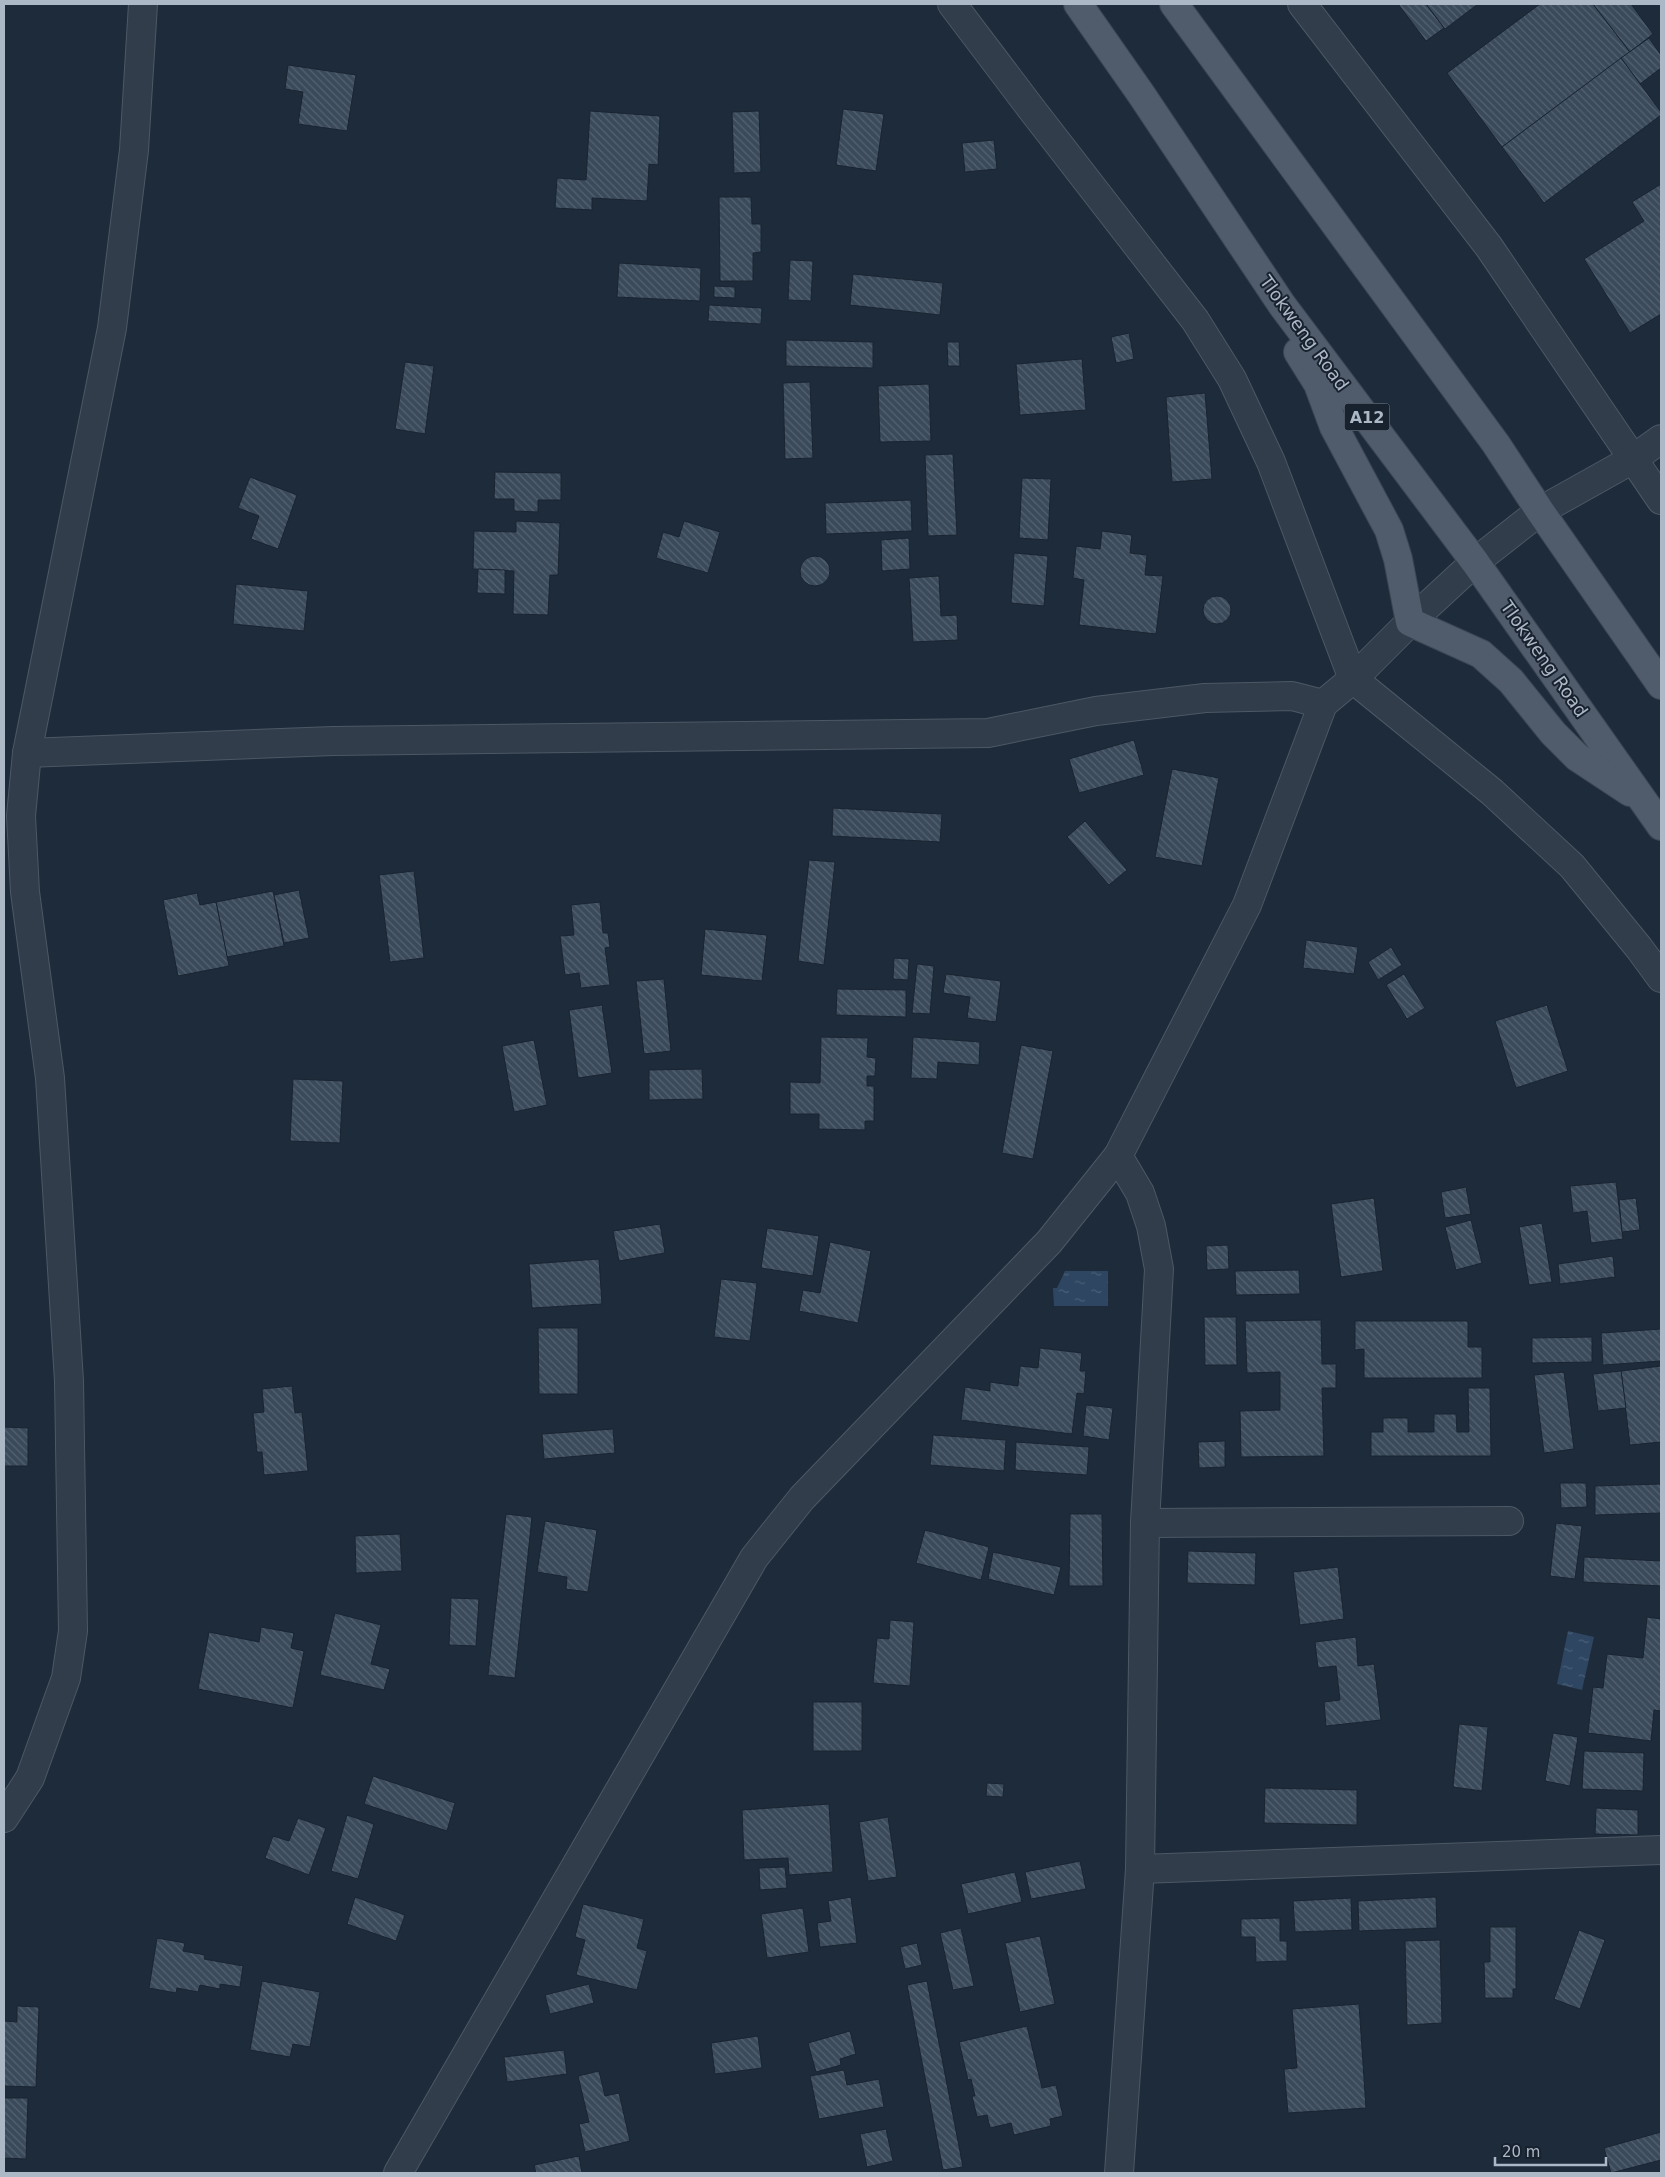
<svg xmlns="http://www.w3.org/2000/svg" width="1665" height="2177" viewBox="0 0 1665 2177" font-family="'DejaVu Sans',sans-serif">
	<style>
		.water { fill: url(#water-ripples) }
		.building { fill: url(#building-back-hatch); stroke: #1a2431 }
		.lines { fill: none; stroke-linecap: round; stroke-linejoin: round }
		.minor-casing { stroke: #4d5865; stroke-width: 30 }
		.primary-casing { stroke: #3c4654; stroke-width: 30 }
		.minor { stroke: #323d4b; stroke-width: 28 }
		.primary { stroke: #505c6b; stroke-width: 28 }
		.labels { text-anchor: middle; stroke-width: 4; stroke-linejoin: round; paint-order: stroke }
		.shield { fill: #18222f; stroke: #808b99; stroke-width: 1 }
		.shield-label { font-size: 16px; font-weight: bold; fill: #adb8c7 }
		.street-label { font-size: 18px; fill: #adb8c7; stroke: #18222f }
	</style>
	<defs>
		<pattern id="water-ripples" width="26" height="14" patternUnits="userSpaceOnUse" patternTransform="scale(1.25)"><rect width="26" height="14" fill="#2e4662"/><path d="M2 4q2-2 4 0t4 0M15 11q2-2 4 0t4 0" fill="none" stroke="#4a5f77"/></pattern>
		<pattern id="building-back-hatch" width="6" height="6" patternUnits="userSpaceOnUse" patternTransform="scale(1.25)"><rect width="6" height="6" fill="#3a4a5b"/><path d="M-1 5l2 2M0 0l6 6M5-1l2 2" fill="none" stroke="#546271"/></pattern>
	</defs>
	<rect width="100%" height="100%" fill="#1e2b3b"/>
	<g class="water">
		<polygon points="1065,1271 1108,1271 1108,1306 1054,1306 1053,1288 1057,1288"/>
		<polygon points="1568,1631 1594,1637 1582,1690 1557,1684"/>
	</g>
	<g class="building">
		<polygon points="1398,4 1426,4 1444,28 1426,41"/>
		<polygon points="1426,4 1478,4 1445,29"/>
		<polygon points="1540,4 1593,4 1630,52 1502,147 1447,73"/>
		<polygon points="1593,4 1631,4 1653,34 1630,52"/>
		<polygon points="1649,38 1661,55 1661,68 1640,84 1621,58"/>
		<polygon points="1621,58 1661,112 1661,115 1544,203 1502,147"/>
		<polygon points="288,65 356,75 347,131 298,124 303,92 285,89"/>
		<polygon points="843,109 884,114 876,171 836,165"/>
		<polygon points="590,111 660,116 658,165 649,164 647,201 592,198 592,210 555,208 557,178 586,180"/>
		<polygon points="759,111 761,172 734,173 732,112"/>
		<polygon points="994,140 997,169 965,172 962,143"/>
		<polygon points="1661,184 1661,314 1630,333 1584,259 1644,221 1632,202"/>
		<polygon points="719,197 751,197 752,224 761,224 761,252 753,253 753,281 720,281"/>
		<polygon points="790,260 813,261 811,301 788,300"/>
		<polygon points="619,263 701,268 700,301 617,297"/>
		<polygon points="853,274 943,283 940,315 850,305"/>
		<polygon points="714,286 735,287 735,298 714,297"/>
		<polygon points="709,305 762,308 761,324 708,321"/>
		<polygon points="1129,333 1134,359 1116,363 1111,337"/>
		<polygon points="786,340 873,342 873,368 786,366"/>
		<polygon points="947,342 959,342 960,366 948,366"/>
		<polygon points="1082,359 1086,410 1020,415 1016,364"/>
		<polygon points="405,362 434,366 425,434 395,429"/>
		<polygon points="810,382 813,458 785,459 783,383"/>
		<polygon points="929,384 931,441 880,442 878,386"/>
		<polygon points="1205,393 1212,479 1172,482 1166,397"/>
		<polygon points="953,454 957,535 928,536 925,455"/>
		<polygon points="495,472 561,473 561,500 538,500 538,512 514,511 514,499 494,499"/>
		<polygon points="250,477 297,495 278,549 251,539 259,516 238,508"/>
		<polygon points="1022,478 1051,479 1048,540 1019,538"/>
		<polygon points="911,500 912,531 826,534 825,503"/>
		<polygon points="516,521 560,523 558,575 550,575 548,615 513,614 514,571 473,569 474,531 516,532"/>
		<polygon points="684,521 720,532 708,573 656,558 663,532 679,537"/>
		<polygon points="1102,531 1132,535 1130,553 1147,555 1145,575 1163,576 1156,634 1079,625 1084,580 1073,578 1076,546 1100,549"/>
		<polygon points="909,538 910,569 882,571 881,540"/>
		<polygon points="1014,553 1048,556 1044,606 1011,603"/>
		<circle cx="815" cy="571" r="15"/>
		<polygon points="478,569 505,570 505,594 477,593"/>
		<polygon points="939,576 941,616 957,615 958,640 913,642 909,578"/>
		<polygon points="236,584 308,591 304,631 233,624"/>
		<circle cx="1217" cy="610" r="14"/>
		<polygon points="1134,740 1144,775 1079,793 1069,759"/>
		<polygon points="1172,769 1219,778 1202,866 1155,857"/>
		<polygon points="833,808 942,814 940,842 832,836"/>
		<polygon points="1085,821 1127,870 1109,885 1067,837"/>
		<polygon points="809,860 835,862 824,965 798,961"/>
		<polygon points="414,871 424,958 390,962 379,875"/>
		<polygon points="299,890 309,938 284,943 274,895"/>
		<polygon points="273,891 284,946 227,957 216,902"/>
		<polygon points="197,893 200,905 216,902 229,966 178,976 163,900"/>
		<polygon points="600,902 603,933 608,933 610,947 605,948 610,985 581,988 579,973 565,975 560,936 574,935 571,905"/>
		<polygon points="705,929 767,935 762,981 701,975"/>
		<polygon points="1306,940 1358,947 1354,974 1303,968"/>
		<polygon points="1391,947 1402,965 1378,980 1368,962"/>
		<polygon points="894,958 909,959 908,980 893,979"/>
		<polygon points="917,964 934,966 930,1014 912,1013"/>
		<polygon points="946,974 1001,981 996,1022 967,1018 970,997 943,993"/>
		<polygon points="1404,974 1425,1008 1407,1019 1386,985"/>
		<polygon points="664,979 671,1051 644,1054 636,981"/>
		<polygon points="837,989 906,990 906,1017 836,1015"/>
		<polygon points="602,1005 612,1073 578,1078 569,1010"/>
		<polygon points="1547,1005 1568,1071 1516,1088 1495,1021"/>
		<polygon points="821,1037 868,1038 867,1057 876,1058 875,1076 867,1076 867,1086 874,1086 874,1121 865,1121 865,1130 819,1129 819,1114 790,1114 790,1082 820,1083"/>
		<polygon points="913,1037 980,1042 979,1065 938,1062 937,1079 911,1078"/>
		<polygon points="534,1040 547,1105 514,1112 502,1046"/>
		<polygon points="1021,1045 1053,1051 1033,1159 1002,1153"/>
		<polygon points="702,1069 703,1099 649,1100 649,1070"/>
		<polygon points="293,1079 343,1081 340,1143 290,1141"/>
		<polygon points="1616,1182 1623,1239 1591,1243 1587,1211 1573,1213 1570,1186"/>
		<polygon points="1466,1187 1471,1214 1445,1218 1441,1192"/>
		<polygon points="1374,1198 1383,1271 1341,1277 1331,1204"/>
		<polygon points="1636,1198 1640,1230 1622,1232 1619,1200"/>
		<polygon points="1471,1220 1482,1263 1456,1270 1445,1227"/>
		<polygon points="1542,1223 1552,1282 1529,1285 1519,1227"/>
		<polygon points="660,1224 665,1253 619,1261 613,1231"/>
		<polygon points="767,1228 819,1236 813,1276 761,1268"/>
		<polygon points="830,1242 871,1251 858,1323 799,1311 803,1290 820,1293"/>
		<polygon points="1228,1245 1229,1269 1207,1270 1206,1246"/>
		<polygon points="1613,1256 1615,1277 1560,1284 1558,1264"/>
		<polygon points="599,1259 602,1304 532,1308 529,1264"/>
		<polygon points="1299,1270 1300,1294 1236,1295 1235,1271"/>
		<polygon points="721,1279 757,1283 750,1341 714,1337"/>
		<polygon points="1204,1317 1236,1317 1237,1365 1205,1365"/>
		<polygon points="1321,1320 1322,1364 1336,1364 1336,1388 1322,1388 1324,1456 1241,1457 1240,1411 1280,1410 1280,1372 1247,1373 1245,1321"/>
		<polygon points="1355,1321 1468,1321 1468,1347 1482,1347 1482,1378 1364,1378 1364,1349 1355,1350"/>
		<polygon points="538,1328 578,1328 578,1394 539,1394"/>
		<polygon points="1661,1329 1661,1361 1603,1365 1601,1333"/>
		<polygon points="1592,1337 1592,1362 1532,1363 1532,1338"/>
		<polygon points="1040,1348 1082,1353 1080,1371 1086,1371 1084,1394 1077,1393 1072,1434 961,1420 965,1387 990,1391 990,1382 1018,1386 1020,1366 1038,1368"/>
		<polygon points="1661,1366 1661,1442 1630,1445 1621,1371"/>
		<polygon points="1621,1371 1626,1408 1598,1411 1593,1374"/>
		<polygon points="1564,1372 1574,1449 1544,1453 1534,1375"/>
		<polygon points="292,1386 295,1413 302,1412 308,1471 264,1475 262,1452 257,1452 253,1413 264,1412 262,1389"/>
		<polygon points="1468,1388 1490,1388 1491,1456 1371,1456 1371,1432 1383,1432 1383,1418 1408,1418 1408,1432 1434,1432 1434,1414 1456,1414 1457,1432 1469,1432"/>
		<polygon points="1086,1405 1113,1408 1109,1440 1083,1436"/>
		<polygon points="4,1427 28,1428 28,1466 4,1466"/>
		<polygon points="613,1429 615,1453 544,1459 542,1434"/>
		<polygon points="933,1435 1006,1440 1004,1471 930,1465"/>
		<polygon points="1225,1441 1225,1467 1199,1468 1198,1442"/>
		<polygon points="1016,1442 1089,1447 1087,1475 1015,1470"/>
		<polygon points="1560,1483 1586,1483 1587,1507 1561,1508"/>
		<polygon points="1661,1484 1661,1513 1595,1515 1595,1486"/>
		<polygon points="506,1514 532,1517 515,1678 488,1675"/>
		<polygon points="1070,1514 1102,1514 1103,1586 1069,1586"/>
		<polygon points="545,1521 597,1530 588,1592 566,1589 567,1577 537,1572"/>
		<polygon points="1556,1523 1582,1526 1575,1579 1550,1576"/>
		<polygon points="925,1530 989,1547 981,1580 916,1563"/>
		<polygon points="400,1534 402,1571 356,1573 355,1536"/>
		<polygon points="1188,1551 1256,1553 1255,1585 1187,1583"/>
		<polygon points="993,1552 1061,1567 1054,1595 988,1579"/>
		<polygon points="1584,1557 1661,1561 1661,1586 1583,1582"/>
		<polygon points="1338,1567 1344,1619 1300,1625 1293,1572"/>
		<polygon points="451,1598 479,1599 476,1646 449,1645"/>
		<polygon points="335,1613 381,1625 371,1664 390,1669 384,1690 320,1675"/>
		<polygon points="1647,1617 1661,1619 1661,1711 1654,1710 1651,1741 1588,1733 1593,1687 1603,1688 1607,1654 1643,1658"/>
		<polygon points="890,1620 914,1622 910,1686 873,1683 877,1638 889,1639"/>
		<polygon points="261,1627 294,1633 291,1648 304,1651 293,1708 198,1689 209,1632 259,1642"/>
		<polygon points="1356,1637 1358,1666 1374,1664 1381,1720 1326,1726 1324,1702 1340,1700 1336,1666 1318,1668 1315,1642"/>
		<rect x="813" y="1702" width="49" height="49"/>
		<polygon points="1459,1724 1488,1727 1482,1791 1453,1787"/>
		<polygon points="1553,1733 1578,1737 1570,1786 1545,1781"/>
		<polygon points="1584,1751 1644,1753 1643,1791 1582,1789"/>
		<polygon points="373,1776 455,1803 447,1831 364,1804"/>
		<polygon points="987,1783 1004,1784 1003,1797 986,1796"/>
		<polygon points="1265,1788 1357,1790 1357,1825 1264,1823"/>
		<polygon points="829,1804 833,1872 789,1875 788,1858 744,1860 742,1810"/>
		<polygon points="1596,1808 1638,1810 1638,1835 1595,1834"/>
		<polygon points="347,1815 374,1824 358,1879 331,1871"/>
		<polygon points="888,1817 897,1877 868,1881 859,1822"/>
		<polygon points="298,1818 326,1828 309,1875 265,1858 273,1836 289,1841"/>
		<polygon points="1080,1861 1086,1889 1031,1899 1025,1872"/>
		<polygon points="785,1867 787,1888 760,1890 759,1868"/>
		<polygon points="1015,1872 1022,1902 968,1914 961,1884"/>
		<polygon points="355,1897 405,1915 396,1941 347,1924"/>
		<polygon points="851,1897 857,1943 820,1947 817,1923 831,1921 828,1901"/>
		<polygon points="1436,1897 1437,1928 1359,1931 1358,1901"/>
		<polygon points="1351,1898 1352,1930 1295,1932 1293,1901"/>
		<polygon points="583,1904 644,1919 637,1948 647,1951 637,1990 576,1975 585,1940 575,1937"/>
		<polygon points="803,1908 809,1952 767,1958 761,1914"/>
		<polygon points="1280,1918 1280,1941 1287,1941 1287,1961 1256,1962 1255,1937 1241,1937 1241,1919"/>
		<polygon points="1490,1927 1516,1927 1516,1989 1513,1989 1513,1998 1485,1998 1484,1962 1490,1962"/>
		<polygon points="961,1928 974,1986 953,1990 940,1933"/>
		<polygon points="1579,1930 1605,1940 1580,2009 1554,1999"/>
		<polygon points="1040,1936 1055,2004 1020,2012 1005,1943"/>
		<polygon points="157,1938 185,1943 183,1951 205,1955 204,1959 243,1966 240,1987 220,1984 220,1989 200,1985 198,1992 177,1988 176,1993 149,1988"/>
		<polygon points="1440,1940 1442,2023 1407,2025 1405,1941"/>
		<polygon points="917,1943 922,1965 905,1969 900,1947"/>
		<polygon points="262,1981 320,1992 310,2047 293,2044 290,2057 250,2050"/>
		<polygon points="927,1981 963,2167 943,2170 907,1985"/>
		<polygon points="589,1984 594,2003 550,2014 545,1995"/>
		<polygon points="1359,2004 1366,2108 1288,2113 1284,2069 1297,2068 1292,2009"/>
		<polygon points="17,2006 39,2007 36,2087 4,2086 4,2021 17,2022"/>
		<polygon points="1027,2026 1042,2088 1056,2085 1063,2116 1050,2119 1051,2126 1014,2135 1011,2123 990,2128 987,2115 977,2117 972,2096 975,2096 971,2079 968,2080 959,2042"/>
		<polygon points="850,2031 856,2054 840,2059 841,2065 816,2072 808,2043"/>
		<polygon points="758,2036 762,2068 715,2074 711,2043"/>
		<polygon points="564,2050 567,2074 507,2082 504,2057"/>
		<polygon points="844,2070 847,2085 879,2079 884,2107 819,2119 810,2076"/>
		<polygon points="599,2071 605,2096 619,2093 630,2141 585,2152 579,2124 589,2122 578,2076"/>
		<polygon points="4,2098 28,2098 26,2159 4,2158"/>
		<polygon points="886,2129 893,2161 867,2167 860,2134"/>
		<polygon points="1661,2132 1661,2160 1611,2173 1604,2148"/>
		<polygon points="579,2156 582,2173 536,2173 534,2165"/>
	</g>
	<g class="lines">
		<defs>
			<g id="minor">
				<polyline points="952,4 1033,111 1195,320 1232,379 1271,462 1353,679 1492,792 1572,866 1639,948 1661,978"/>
				<polyline points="1302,4 1489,247 1661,500"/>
				<polyline points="27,753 333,741 988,733 1096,711 1205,698 1292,696 1323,704"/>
				<polyline points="1118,1156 1140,1193 1151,1226 1159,1269 1145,1523 1140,1869 1119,2173"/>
				<polyline points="1145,1523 1509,1521"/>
				<polyline points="4,1818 30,1778 66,1678 73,1631 69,1381 50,1078 25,892 21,816 27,753 112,328 134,150 143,4"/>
				<polyline points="1140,1869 1661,1850"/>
				<polyline points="398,2173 754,1558 802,1498 1049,1242 1118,1156 1247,905 1323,704 1353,679 1410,622 1475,562 1540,511 1633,459 1661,439"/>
			</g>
			<g id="primary">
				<polyline points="1078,4 1141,94 1282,305 1475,562 1661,826"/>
				<polyline points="1174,4 1496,444 1540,511 1661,685"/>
				<polyline points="1298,352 1318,384 1334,427 1389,530 1398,559 1410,622 1481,654 1511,681 1553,733 1577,757 1630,792"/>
			</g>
		</defs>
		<use href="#minor" class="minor-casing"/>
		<use href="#primary" class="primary-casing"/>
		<use href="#minor" class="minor"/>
		<use href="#primary" class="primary"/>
	</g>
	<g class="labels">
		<rect class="shield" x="1344.5" y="403.5" width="45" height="27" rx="4"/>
		<g class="shield-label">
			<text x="1367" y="423">A12</text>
		</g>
		<g class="street-label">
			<text transform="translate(1304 333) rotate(54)" y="6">Tlokweng Road</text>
			<text transform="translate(1544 659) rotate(55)" y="6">Tlokweng Road</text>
		</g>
	</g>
	<rect width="1665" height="2177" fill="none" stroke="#adb8c7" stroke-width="10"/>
	<path d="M1495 2157v8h111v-8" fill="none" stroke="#adb8c7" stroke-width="2.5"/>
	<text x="1502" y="2157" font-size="15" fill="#adb8c7" stroke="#18222f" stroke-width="4" paint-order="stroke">20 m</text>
</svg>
